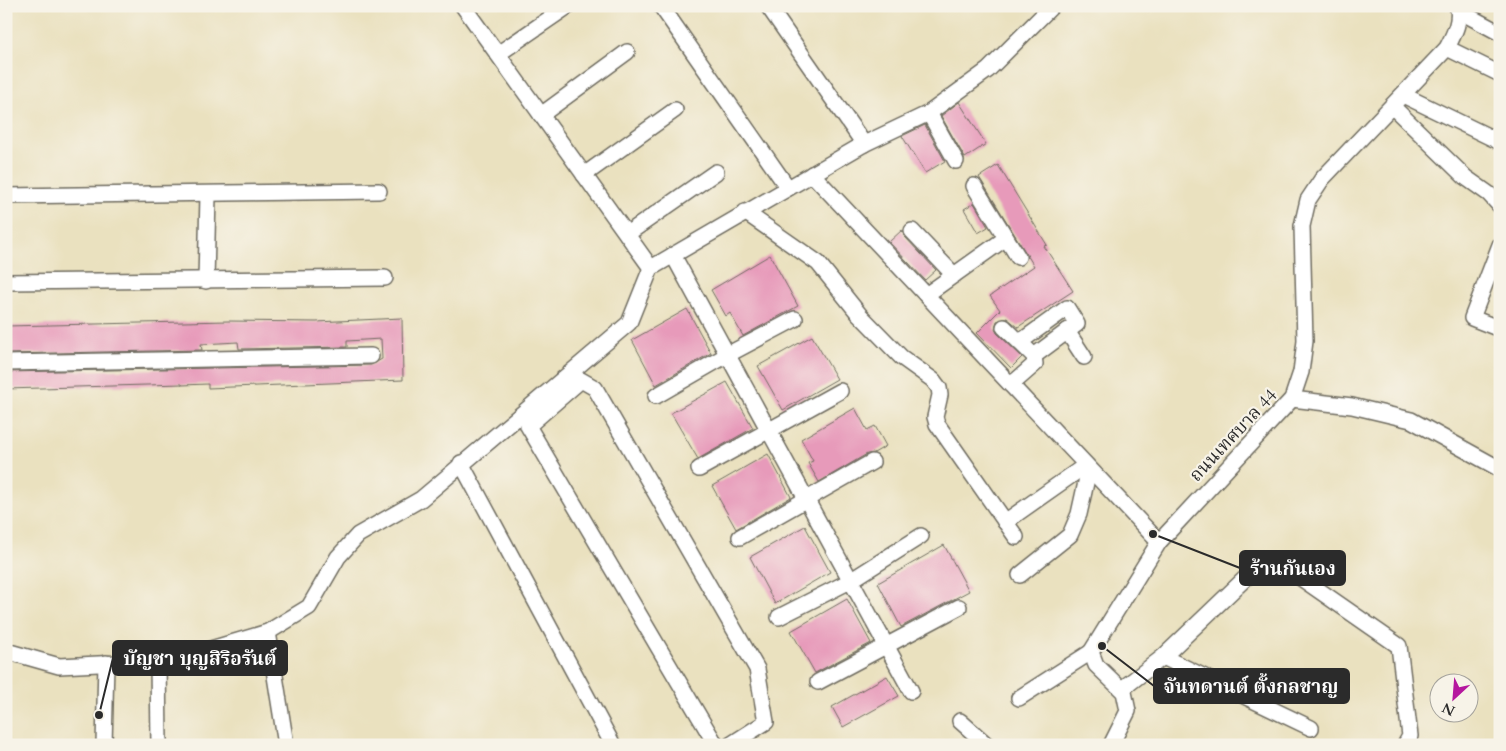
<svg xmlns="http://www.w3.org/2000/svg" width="1506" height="751" viewBox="0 0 1506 751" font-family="Cardo,'Noto Serif Thai',serif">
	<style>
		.building { fill: #e79aba }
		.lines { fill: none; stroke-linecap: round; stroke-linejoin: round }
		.minor-casing { stroke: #6e6b5f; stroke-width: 18 }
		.minor { stroke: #fff; stroke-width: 15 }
		.labels { text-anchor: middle; stroke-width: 4.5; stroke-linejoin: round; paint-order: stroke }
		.street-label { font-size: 18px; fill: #2b2b2b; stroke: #f7f3e8 }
		.leader { fill: none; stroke: #2b2b2b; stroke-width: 2 }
		.callout-dot { fill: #2b2b2b; stroke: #f7f3e8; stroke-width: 2 }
		.callout { fill: #2b2b2b; stroke: #2b2b2b; stroke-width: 2 }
		.callout-label { font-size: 19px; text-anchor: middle; font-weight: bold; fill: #fff }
	</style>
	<rect width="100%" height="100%" fill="#f7f3e8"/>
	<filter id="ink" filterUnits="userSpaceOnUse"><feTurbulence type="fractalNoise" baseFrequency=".02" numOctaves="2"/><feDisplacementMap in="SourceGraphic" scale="10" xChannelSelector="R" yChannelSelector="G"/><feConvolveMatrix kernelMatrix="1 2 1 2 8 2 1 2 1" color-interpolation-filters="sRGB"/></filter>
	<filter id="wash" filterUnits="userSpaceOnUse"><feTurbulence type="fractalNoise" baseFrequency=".0096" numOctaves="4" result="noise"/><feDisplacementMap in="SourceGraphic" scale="20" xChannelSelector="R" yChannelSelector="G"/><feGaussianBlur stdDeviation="1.12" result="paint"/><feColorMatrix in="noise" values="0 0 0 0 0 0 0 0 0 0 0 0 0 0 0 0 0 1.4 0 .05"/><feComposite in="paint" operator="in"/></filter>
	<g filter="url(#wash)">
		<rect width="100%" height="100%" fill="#eae1bf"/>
		<g id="blocks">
			<g class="building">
				<polygon points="959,102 986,144 965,158 941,116"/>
				<polygon points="925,125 945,161 925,173 902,136"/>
				<polygon points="998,165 1047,245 1044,246 1073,291 1018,327 1007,318 997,321 995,329 997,333 1022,357 1011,368 977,333 1000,310 990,296 1034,266 979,177"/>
				<polygon points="974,203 988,227 978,233 964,209"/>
				<polygon points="902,230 905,237 936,270 925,280 889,242"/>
				<polygon points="770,255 798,306 743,336 730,313 726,316 711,290"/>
				<polygon points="687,309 711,353 656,385 632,340"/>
				<polygon points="402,318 403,380 208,388 208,384 182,385 182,384 6,389 6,372 371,365 382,359 381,339 347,341 347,347 239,349 238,342 201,344 202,350 6,354 6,326 228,321 316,322"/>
				<polygon points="812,336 837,379 783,410 758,366"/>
				<polygon points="727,382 753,428 698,459 671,413"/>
				<polygon points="855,408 867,430 875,426 886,446 874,453 867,454 819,482 808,463 813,461 801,439"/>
				<polygon points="768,454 791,497 736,529 712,486"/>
				<polygon points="805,526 830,572 775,604 750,557"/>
				<polygon points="944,545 969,591 901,627 878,583"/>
				<polygon points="847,599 871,643 815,673 791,631"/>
				<polygon points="887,676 899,696 843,727 832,707"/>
			</g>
		</g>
	</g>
	<g filter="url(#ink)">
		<use href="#blocks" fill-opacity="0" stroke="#6e6b5f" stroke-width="1"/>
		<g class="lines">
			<defs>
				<g id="minor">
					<polyline points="463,6 651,268"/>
					<polyline points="661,6 788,188"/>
					<polyline points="768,6 864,144"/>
					<polyline points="1459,11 1500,33"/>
					<polyline points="1447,48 1500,74"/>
					<polyline points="498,54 568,6"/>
					<polyline points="1403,95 1500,142"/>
					<polyline points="1393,107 1465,177 1489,194 1500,206"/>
					<polyline points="929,113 956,161"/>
					<polyline points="541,115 627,52"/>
					<polyline points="812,174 1159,542"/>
					<polyline points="584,175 675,110"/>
					<polyline points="974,186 1018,257"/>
					<polyline points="6,196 379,191"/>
					<polyline points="745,212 818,263 859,314 901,357 933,380 939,388 940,395 935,417 937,424 1016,537"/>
					<polyline points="912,231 954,275"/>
					<polyline points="627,234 716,172"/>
					<polyline points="1500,245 1472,318 1500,329"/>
					<polyline points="673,255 911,691"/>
					<polyline points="206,281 208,195"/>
					<polyline points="6,282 385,278"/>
					<polyline points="926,295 1006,238"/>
					<polyline points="1004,327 1034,356 1035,364 1011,385"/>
					<polyline points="1067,331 1084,357"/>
					<polyline points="1020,342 1067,308 1077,324 1034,356"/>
					<polyline points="6,363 371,356"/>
					<polyline points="656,396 727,355 795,319"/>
					<polyline points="1292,399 1352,406 1411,420 1500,469"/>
					<polyline points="461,463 613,745"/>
					<polyline points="699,469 840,391"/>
					<polyline points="1005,522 1086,465"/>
					<polyline points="740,537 872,462"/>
					<polyline points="1020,575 1070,535 1079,514 1089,469"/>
					<polyline points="779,617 850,581 921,536"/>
					<polyline points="268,632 286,745"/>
					<polyline points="6,651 59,666 158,661 184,657 268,632 309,607 338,557 358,535 421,499 629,323 651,268 864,144 929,113 988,70 1052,6"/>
					<polyline points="1163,657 1311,728"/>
					<polyline points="158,661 159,745"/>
					<polyline points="818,682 959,607"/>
					<path d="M1122,689L1163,657L1254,570C1269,564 1276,565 1291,571L1399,646L1410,736L1405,745"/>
					<polyline points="1019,698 1091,652"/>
					<polyline points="960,721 987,745"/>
					<polyline points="104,745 106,663"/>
					<polyline points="716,745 528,426 581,380 595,388 757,669 766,722 730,745"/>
					<path d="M1111,745L1128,711L1124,692L1096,665L1091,652L1159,542L1292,399L1301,372L1305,341L1302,226L1308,200L1322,179L1447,48C1453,36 1462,20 1457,6"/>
				</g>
			</defs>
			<use href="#minor" class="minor-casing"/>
			<use href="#minor" class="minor"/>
		</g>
	</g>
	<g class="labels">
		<g class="street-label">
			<text transform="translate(1233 435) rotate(-47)" y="6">ถนนเทศบาล 44</text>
		</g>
	</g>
	<path class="leader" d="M1153 534L1240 568M99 715L113 658M1102 646L1154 686"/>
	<g class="callout-dot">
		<circle cx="1153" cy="534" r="5"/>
		<circle cx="99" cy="715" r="5"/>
		<circle cx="1102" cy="646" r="5"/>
	</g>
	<g class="callout">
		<rect x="1240" y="551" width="105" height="34" rx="5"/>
		<rect x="113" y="641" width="174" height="34" rx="5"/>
		<rect x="1154" y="669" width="195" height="34" rx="5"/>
	</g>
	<g class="callout-label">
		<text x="1293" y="575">ร้านกันเอง</text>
		<text x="200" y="665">บัญชา บุญสิริอรันต์</text>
		<text x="1251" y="693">จันทดานต์ ตั้งกลชาญ</text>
	</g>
	<rect width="1506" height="751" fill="none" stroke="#f7f3e8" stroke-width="25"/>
	<g transform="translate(1454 698) rotate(206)"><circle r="24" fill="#f7f3e8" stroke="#a5a39c"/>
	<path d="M0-4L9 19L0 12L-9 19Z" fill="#b5179e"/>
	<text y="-8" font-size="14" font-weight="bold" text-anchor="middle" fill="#2b2b2b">N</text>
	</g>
</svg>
